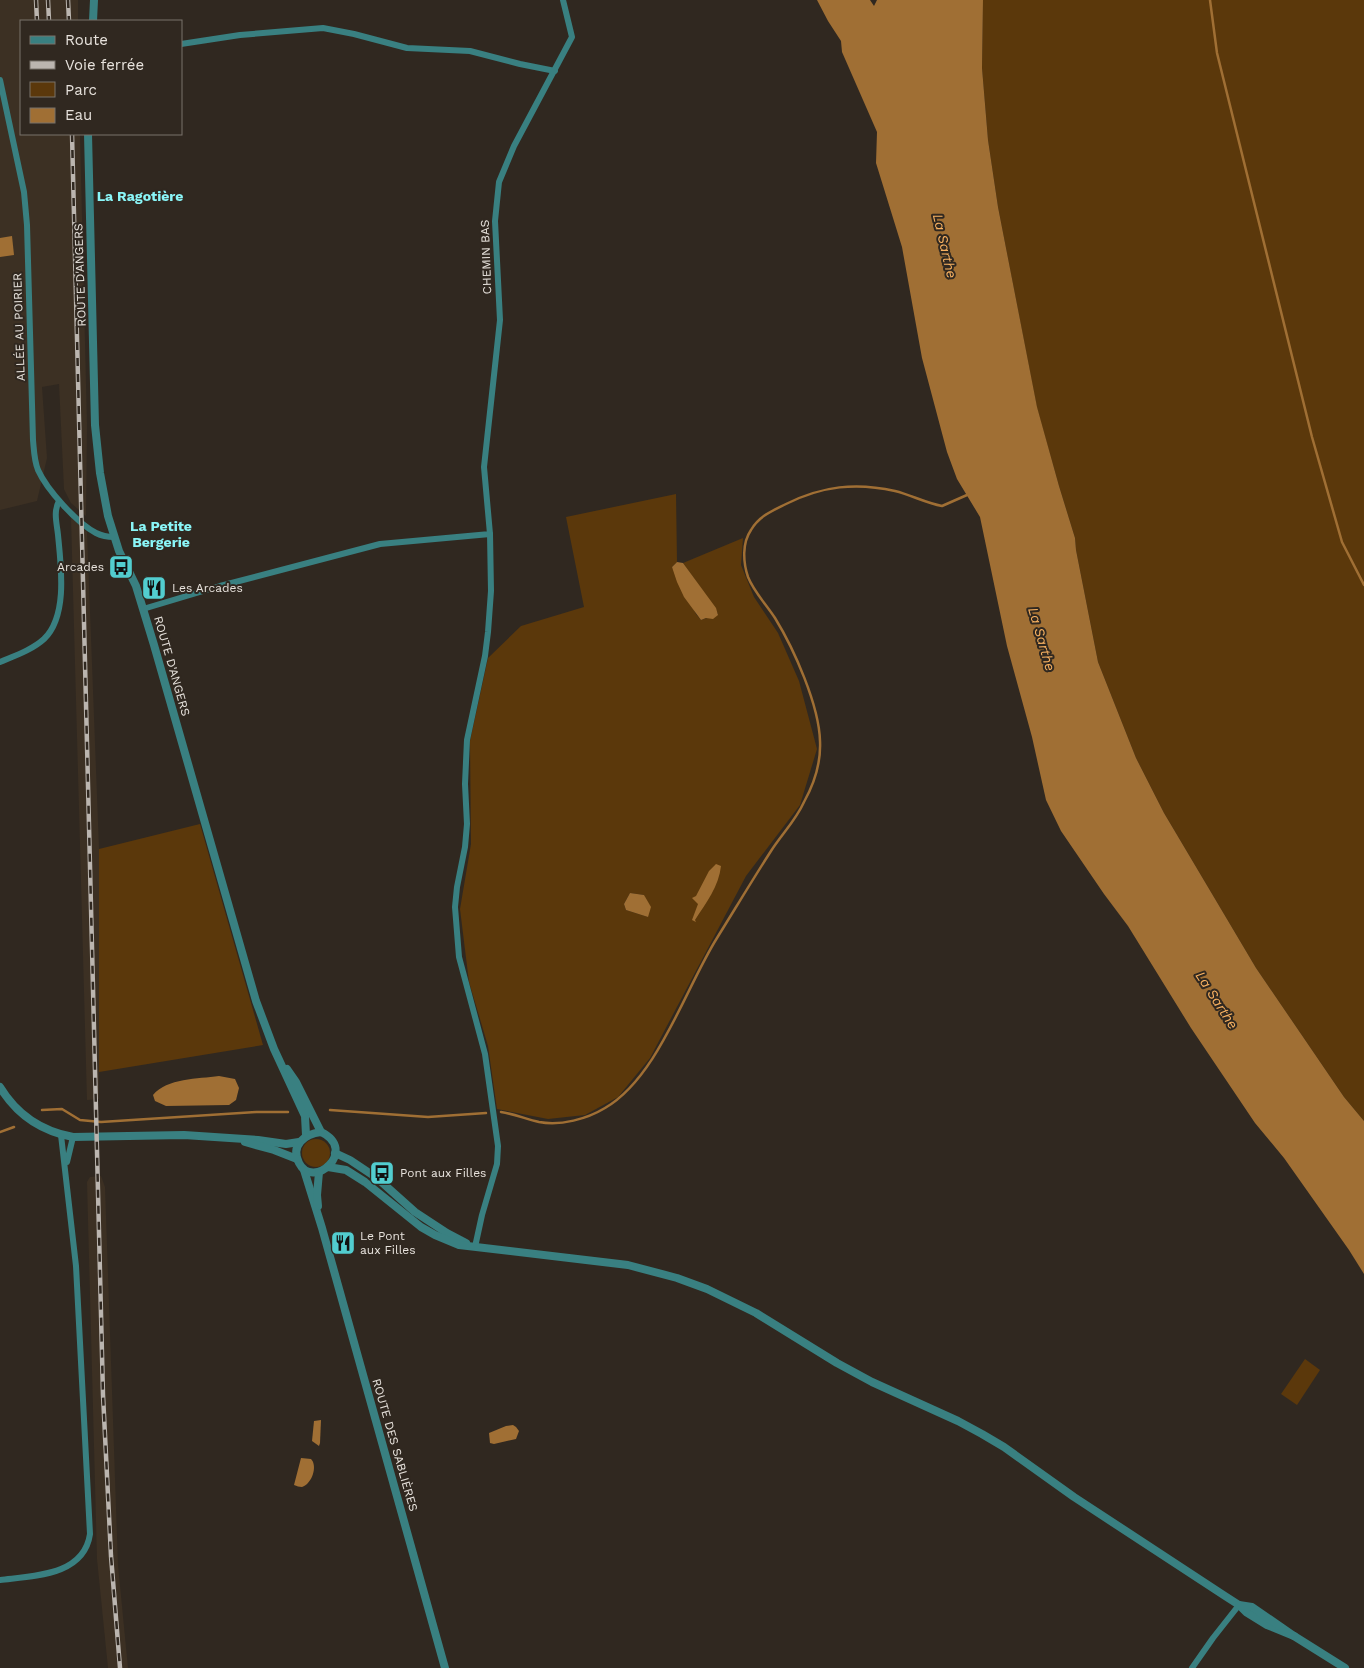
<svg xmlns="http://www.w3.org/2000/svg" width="1364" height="1668" viewBox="0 0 1364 1668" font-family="'Work Sans',sans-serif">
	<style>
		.built { fill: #3c3023 }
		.green { fill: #5b380b; fill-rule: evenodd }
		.water { fill: #a06f34 }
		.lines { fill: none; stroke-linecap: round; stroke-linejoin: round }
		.stream { stroke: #a06f34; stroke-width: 2.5 }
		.minor { stroke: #398081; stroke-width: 6 }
		.tertiary { stroke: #398081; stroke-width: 8 }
		.rail-casing { stroke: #bbb5af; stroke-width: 4.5 }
		.rail { stroke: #302820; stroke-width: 2.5; stroke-dasharray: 8; stroke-linecap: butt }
		.labels { text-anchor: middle; stroke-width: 4; stroke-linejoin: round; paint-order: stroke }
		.street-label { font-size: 12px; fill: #e7e2dc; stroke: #302820 }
		.poi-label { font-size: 12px; fill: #e7e2dc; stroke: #302820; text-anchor: start }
		.neighbourhood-label { font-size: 14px; font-weight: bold; fill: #8af6f8; stroke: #302820 }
		.water-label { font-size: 14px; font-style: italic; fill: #f9b261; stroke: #302820 }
	</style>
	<rect width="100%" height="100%" fill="#302820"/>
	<g class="built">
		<polygon points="0,0 78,0 78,21 21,21 21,134 80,134 87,426 86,516 71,503 64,489 59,384 42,387 47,458 37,501 0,510"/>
		<polygon points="71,517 87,532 99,849 99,1099 87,1100"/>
		<polygon points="101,1176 105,1187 118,1565 128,1668 108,1668 97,1559 87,1182 90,1177"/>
	</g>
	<g class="green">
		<polygon points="983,0 1364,0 1364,1121 1344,1097 1256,968 1164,813 1136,758 1098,662 1076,550 1075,538 1059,486 1037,408 998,207 988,140 982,68"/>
		<path d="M676,494L677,562L672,567L696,614L701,620L718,614L715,608L683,563L743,538L741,565L754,597L778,633L799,681L817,749L800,805L746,876L650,1058L618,1097L585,1115L548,1119L497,1109L488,1046L469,982L460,909L471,844L470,741L488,658L521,626L584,607L566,517ZM630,893L644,895L648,917L626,910L624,904Z"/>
		<polygon points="200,824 263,1045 99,1072 99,849"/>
		<circle cx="316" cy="1153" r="14"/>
		<polygon points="1305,1359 1320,1370 1297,1405 1281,1394"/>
	</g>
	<g class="water">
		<polygon points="817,0 870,0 874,6 877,0 983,0 982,68 988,140 998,207 1037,407 1059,486 1075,538 1076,550 1098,662 1136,758 1164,813 1256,968 1344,1097 1364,1121 1364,1274 1349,1250 1284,1158 1255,1123 1191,1028 1128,926 1104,894 1061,831 1046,800 1032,737 1007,646 980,517 957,479 947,452 922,358 902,247 876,163 877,132 842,52 841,41 828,21"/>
		<polygon points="12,236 14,255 0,257 0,238"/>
		<polygon points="677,562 683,563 716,608 718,615 713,619 706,618 701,620 684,597 677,582 672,567"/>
		<path d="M716,864L721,866C719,886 706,903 695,920L696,922L692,920L698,904L692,898L696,896L709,871Z"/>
		<polygon points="630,893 644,895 651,907 648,917 626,910 624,904"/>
		<path d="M219,1076L235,1079L239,1088L236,1100L229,1105L166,1106L155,1101L153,1095C167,1078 198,1079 219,1076Z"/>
		<polygon points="321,1420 320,1443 319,1446 312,1441 314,1421"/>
		<polygon points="513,1425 516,1427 519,1431 516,1439 494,1444 490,1443 489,1433 506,1426"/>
		<path d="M301,1458L311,1459C318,1466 312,1484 302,1487C299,1487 297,1486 294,1485Z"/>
	</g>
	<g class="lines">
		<g class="stream">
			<polyline points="1210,0 1217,53 1312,437 1342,542 1364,585"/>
			<polyline points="42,1110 62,1109 80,1120 101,1122 256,1112 288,1112"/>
			<polyline points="330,1110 428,1117 486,1113"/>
			<path d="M501,1112C514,1114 526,1119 539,1122C561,1126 587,1119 605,1108C658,1077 685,989 717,938C735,909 753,879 771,851C782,834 796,820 804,802C814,784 821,762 820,741C819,705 794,649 775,618C766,604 754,592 748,577C743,562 742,543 751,530C759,516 772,511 786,504C822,486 856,482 895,491C911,495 926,503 942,506L967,495"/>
			<polyline points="0,1132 14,1127"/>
		</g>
		<g class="minor">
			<polyline points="181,44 240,35 323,28 354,34 407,48 470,51 520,64 555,71"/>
			<path d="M0,80L24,192L27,225L33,440C34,450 34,460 38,470C47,490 77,523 96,533C102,536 108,537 114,537"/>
			<polyline points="143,609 220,586 380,544 490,534 484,467 500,320 495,221 499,182 514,146 572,37 563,0"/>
			<path d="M0,662C14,656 32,650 44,639C68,616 61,566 58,535C57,524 53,512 59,501"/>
			<polyline points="67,1162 73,1137"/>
			<polyline points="475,1247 482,1215 497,1164 498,1146 485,1054 459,957 455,907 457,887 465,847 467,824 465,784 467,740 485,656 488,632 491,591 490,534"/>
			<path d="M0,1580C33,1576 84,1576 90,1534L76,1266L61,1135"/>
			<polyline points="1192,1668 1213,1638 1239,1605"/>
		</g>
		<g class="tertiary">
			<polyline points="93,21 94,0"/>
			<polyline points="88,134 95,425 100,473 108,516 119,551 136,586 154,645 256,1001 274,1049 305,1116 306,1135"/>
			<polyline points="287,1069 296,1082 321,1132"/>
			<path d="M0,1087C17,1115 41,1131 73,1137L184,1135L258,1140L286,1144L299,1142"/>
			<path d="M321,1132C359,1150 313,1191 299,1163C290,1145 305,1134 321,1132Z"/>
			<polyline points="245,1142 274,1150 297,1159"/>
			<polyline points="335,1153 350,1160 377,1178 415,1212 447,1233 466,1243"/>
			<polyline points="328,1167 346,1170 365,1182 421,1227 435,1235 459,1245 628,1265 677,1278 707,1289 756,1313 837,1363 872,1382 958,1421 982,1434 1004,1447 1074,1497 1225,1596 1239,1605 1246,1612 1267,1625 1294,1636"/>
			<polyline points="304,1170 322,1228 445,1668"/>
			<polyline points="318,1206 317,1195 319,1172"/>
			<polyline points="1239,1605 1252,1607 1294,1636 1345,1668"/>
		</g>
		<defs>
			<g id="rail">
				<polyline points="36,0 37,21"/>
				<polyline points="48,0 49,21"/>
				<polyline points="68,0 69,21"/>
				<polyline points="72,134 103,1395 111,1556 120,1668"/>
			</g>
		</defs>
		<use href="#rail" class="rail-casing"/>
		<use href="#rail" class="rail"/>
	</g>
	<defs>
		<symbol id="bus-square" viewBox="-11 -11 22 22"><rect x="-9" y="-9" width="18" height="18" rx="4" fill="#52cdcf" stroke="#302820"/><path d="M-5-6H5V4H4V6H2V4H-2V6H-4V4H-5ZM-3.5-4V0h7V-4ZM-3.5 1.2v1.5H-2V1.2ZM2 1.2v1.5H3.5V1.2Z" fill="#111"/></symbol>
		<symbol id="restaurant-square" viewBox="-11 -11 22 22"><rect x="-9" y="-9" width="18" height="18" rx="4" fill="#52cdcf" stroke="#302820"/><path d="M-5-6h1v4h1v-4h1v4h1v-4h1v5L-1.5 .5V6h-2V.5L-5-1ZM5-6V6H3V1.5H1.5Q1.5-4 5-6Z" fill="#111"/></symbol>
	</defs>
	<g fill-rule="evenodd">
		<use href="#bus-square" x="107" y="553" width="28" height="28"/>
		<use href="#restaurant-square" x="140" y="574" width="28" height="28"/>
		<use href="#bus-square" x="368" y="1159" width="28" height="28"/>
		<use href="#restaurant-square" x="329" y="1229" width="28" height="28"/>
	</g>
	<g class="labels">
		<g class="street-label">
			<text transform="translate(486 257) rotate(-92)" y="4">CHEMIN BAS</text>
			<text transform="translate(80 275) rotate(-92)" y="4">ROUTE D'ANGERS</text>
			<text transform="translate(19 327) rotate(-92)" y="4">ALLÉE AU POIRIER</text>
			<text transform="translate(172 666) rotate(74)" y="4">ROUTE D'ANGERS</text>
			<text transform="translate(395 1445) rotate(74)" y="4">ROUTE DES SABLIÈRES</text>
		</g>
		<g class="poi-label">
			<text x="104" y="571" text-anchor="end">Arcades</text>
			<text x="172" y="592">Les Arcades</text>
			<text x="400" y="1177">Pont aux Filles</text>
			<text x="360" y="1240">Le Pont<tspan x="360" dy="14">aux Filles</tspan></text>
		</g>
		<g class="neighbourhood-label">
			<text x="140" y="201">La Ragotière</text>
			<text x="161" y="531">La Petite<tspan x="161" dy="16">Bergerie</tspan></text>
		</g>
		<g class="water-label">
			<text transform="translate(945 246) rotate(77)" y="5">La Sarthe</text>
			<text transform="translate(1042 639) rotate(74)" y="5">La Sarthe</text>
			<text transform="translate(1217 1000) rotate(57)" y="5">La Sarthe</text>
		</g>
	</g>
	<rect x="20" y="20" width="162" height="115" fill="#302820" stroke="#79726b"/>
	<rect x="30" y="36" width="25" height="8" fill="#398081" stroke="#79726b"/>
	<text x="65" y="45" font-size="15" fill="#e7e2dc">Route</text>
	<rect x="30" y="61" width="25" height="8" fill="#bbb5af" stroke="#79726b"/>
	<text x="65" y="70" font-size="15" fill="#e7e2dc">Voie ferrée</text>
	<rect x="30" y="82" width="25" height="15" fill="#5b380b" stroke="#79726b"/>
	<text x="65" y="95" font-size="15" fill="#e7e2dc">Parc</text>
	<rect x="30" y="108" width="25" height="15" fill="#a06f34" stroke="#79726b"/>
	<text x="65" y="120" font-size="15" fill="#e7e2dc">Eau</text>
</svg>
